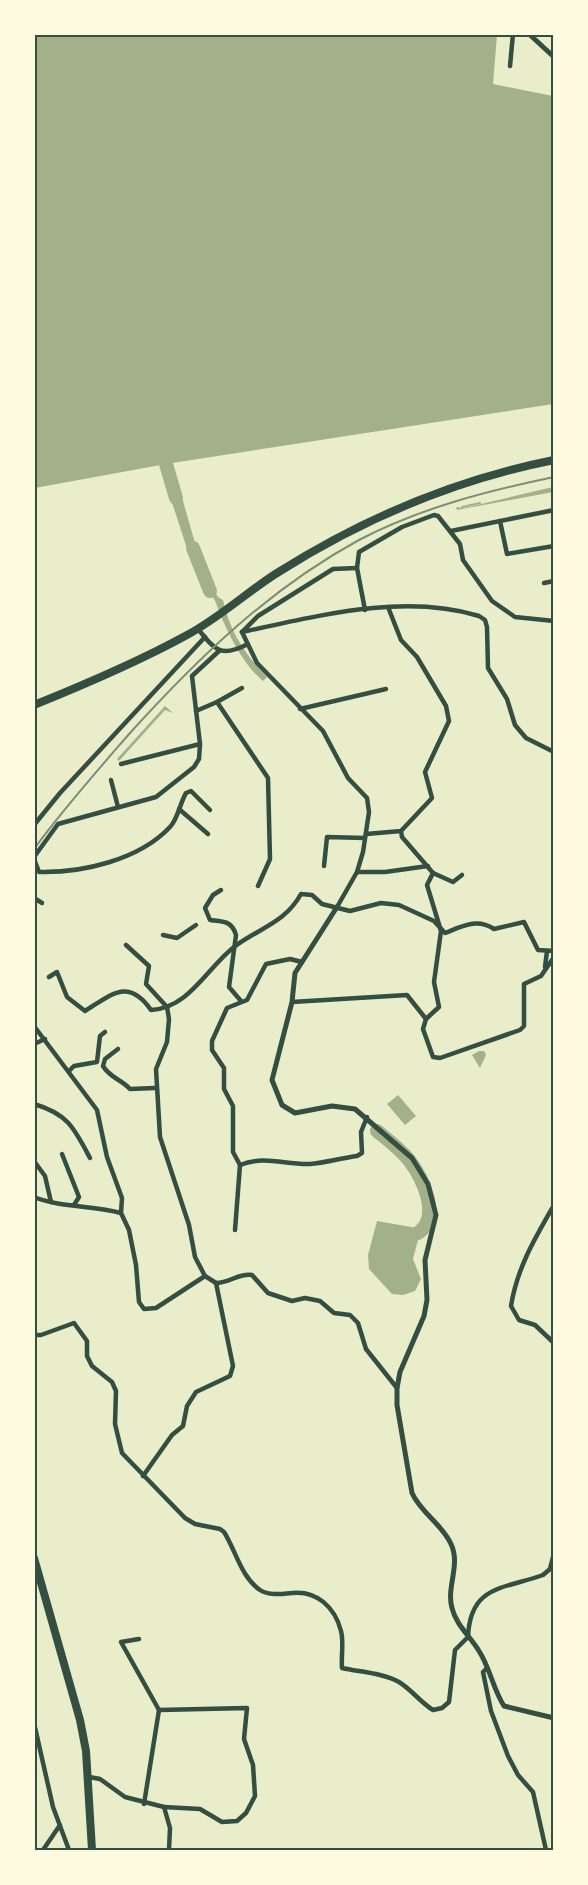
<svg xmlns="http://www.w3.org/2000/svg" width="588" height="1885" viewBox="0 0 588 1885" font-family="Rubik,sans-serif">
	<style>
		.water { fill: #a3b18a }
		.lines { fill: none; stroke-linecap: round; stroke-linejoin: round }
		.stream { stroke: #a3b18a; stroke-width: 2 }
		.river { stroke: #a3b18a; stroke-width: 14 }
		.minor { stroke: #344e41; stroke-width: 4.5 }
		.tertiary { stroke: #344e41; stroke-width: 5 }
		.trunk { stroke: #344e41; stroke-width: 8 }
		.rail { stroke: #7c8e77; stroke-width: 2 }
		.neatline { fill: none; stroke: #344e41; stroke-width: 2 }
	</style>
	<rect width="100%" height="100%" fill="#e9edc9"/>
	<g class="water">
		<polygon points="35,34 497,35 493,84 553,96 553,404 166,464 35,488"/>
		<polygon points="177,480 201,564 193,567 166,484"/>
		<polygon points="553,487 553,492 457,510 456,507 464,508"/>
		<path d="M205,573L218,597L223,600C230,632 244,653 267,677L263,681C242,664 225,628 216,603C213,594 202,585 198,576Z"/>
		<polygon points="165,706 173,713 165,710 119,761 117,759"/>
		<polygon points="479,1051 484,1051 486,1055 480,1068 472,1055"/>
		<polygon points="398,1095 416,1116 405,1125 387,1104"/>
		<polygon points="377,1221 417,1228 419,1236 413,1259 421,1279 415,1291 403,1295 392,1294 369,1269 368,1255"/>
	</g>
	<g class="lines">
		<polyline class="stream" points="462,507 480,503"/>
		<g class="river">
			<polyline points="166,464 176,498"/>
			<polyline points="193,548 210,591"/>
			<path d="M377,1131C388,1140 400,1149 409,1160C422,1177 442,1217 418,1233"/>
		</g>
		<g class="minor">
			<polyline points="510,66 513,34"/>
			<polyline points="500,521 507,554 554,546"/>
			<polyline points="451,531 554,510"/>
			<polyline points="544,583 554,581"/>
			<polyline points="365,610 357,568 359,552 402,527 434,515 438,516 460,544 463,560 492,601 515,617 554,621"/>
			<path d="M198,629C216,651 221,658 248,644"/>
			<path d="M242,632C318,616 403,593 479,616L485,620L487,627L488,668L507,699L515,725L526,738L554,752"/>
			<polyline points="242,632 257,663 323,731 348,778 367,798 369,812 363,852 357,872 337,907"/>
			<polyline points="242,632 258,616 333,569 357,568"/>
			<polyline points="217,702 242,688"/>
			<polyline points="300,709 386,689"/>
			<polyline points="196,711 217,702 268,778 270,859 258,886"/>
			<polyline points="121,764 200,744"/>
			<polyline points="111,780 118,807"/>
			<polyline points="179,809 208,834"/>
			<polyline points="34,825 60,793 205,637"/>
			<polyline points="401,831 402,837 433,873 427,885 441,931 434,982 439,1007 426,1019 423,1029 433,1057 440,1058 520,1030 524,1026 524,984 541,976 554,957"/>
			<polyline points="366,834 401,831 432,798 425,772 449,721 446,706 417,657 401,640 388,607"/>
			<polyline points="34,857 58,824 156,797 194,767 199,759 200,744 192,676 219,651"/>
			<path d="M34,859L39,872C82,873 139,860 170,827C178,819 180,803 186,793L191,791L210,810"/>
			<polyline points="324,866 327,837 365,838"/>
			<polyline points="357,872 385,872 428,866"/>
			<polyline points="433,873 453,882 462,875"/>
			<path d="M221,890L213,895L205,908L210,920C223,921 232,921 236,935L229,987L241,1001"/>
			<polyline points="34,898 42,903"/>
			<polyline points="163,935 177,938 196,925"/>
			<polyline points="126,945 149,966 146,984 167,1007 169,1019 167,1042 156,1069 160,1137 189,1225 195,1257 205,1276 216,1283 233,1366 230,1376 196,1392 187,1406 183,1426 172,1435 143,1476"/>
			<polyline points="545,967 547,951"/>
			<path d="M49,977L57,972L67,997L85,1011C111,995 128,977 151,1010C189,1008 207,968 234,947C259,928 285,923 301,894L312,895L322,904L350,911L381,903L399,905L434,921L445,933C463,926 477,918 494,929L524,922L538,950L554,951"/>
			<polyline points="292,1002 407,995 426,1019"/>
			<polyline points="34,1026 97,1110 107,1157 122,1198 121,1213 129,1230 136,1265 139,1302 144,1309 156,1308 205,1276"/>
			<polyline points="34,1044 45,1039"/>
			<path d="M118,1049L105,1059L103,1066C110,1078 121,1079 130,1089L155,1088"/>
			<polyline points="69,1071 74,1066 97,1062 100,1036 105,1032"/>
			<path d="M34,1104C68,1114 74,1128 90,1158"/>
			<polyline points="62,1154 79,1197 74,1205"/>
			<polyline points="34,1161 45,1176 51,1202"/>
			<path d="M240,1165C265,1155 285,1165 310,1164C325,1163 341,1158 357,1156L362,1153L361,1132L367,1117"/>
			<path d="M34,1197C61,1208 93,1205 121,1213"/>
			<path d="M554,1205C535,1238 517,1268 511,1306L519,1320L535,1325L554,1343"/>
			<polyline points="235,1230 240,1165 233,1152 233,1106 224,1089 224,1068 212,1050 212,1041 227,1008 247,1000 266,964 290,959 302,962"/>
			<path d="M216,1283C230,1283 238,1273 252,1275L268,1293L292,1301L305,1298L320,1301L334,1313L350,1315L358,1323L366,1349L397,1388"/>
			<path d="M34,1335H41L74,1323L87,1341V1356L92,1366L112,1382L116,1391L115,1424L122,1453L185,1518L195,1524L220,1529L224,1532C236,1551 241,1577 260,1590C269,1596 282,1594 292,1593C316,1590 335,1607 341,1631C344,1642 341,1656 342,1668C360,1672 383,1673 399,1682C412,1690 420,1702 433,1710L442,1708L449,1702L455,1650L468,1637C470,1585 504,1589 543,1575L550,1569L554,1553"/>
			<polyline points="139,1639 121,1642 159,1710 144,1804"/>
			<polyline points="487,1668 483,1672 491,1711 508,1756 518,1775 533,1792 546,1850"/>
			<polyline points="159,1710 247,1708 244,1739 253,1765 255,1796 246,1813 237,1821 222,1822 200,1809 164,1807"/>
			<polyline points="34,1723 53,1807 69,1850"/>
			<polyline points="89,1777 100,1779 125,1797 164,1807 170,1828 169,1850"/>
			<polyline points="43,1850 60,1825"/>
		</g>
		<g class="tertiary">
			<polyline points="529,34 554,57"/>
			<path d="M337,907L295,973L292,1002L272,1080L282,1105L295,1113L332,1106L355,1109L412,1158L428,1184L436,1215L425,1260L427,1300L424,1316L400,1372L397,1388V1405L412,1493C421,1513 442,1524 451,1544C461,1565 446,1587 452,1608C456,1625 470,1636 479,1651C490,1668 493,1689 504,1706L554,1718"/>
		</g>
		<g class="trunk">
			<path d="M34,705C86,684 138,662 187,635C219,618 247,592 277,573C364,518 453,480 554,460"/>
			<polyline points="34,1558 80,1720 86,1751 92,1850"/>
		</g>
		<path class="rail" d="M34,849C64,808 97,771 130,733C198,658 269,589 359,540C420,508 487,491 554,477"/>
	</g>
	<rect width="588" height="1885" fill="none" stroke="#fefae0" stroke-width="72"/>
	<rect x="36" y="36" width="516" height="1813" class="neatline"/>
</svg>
